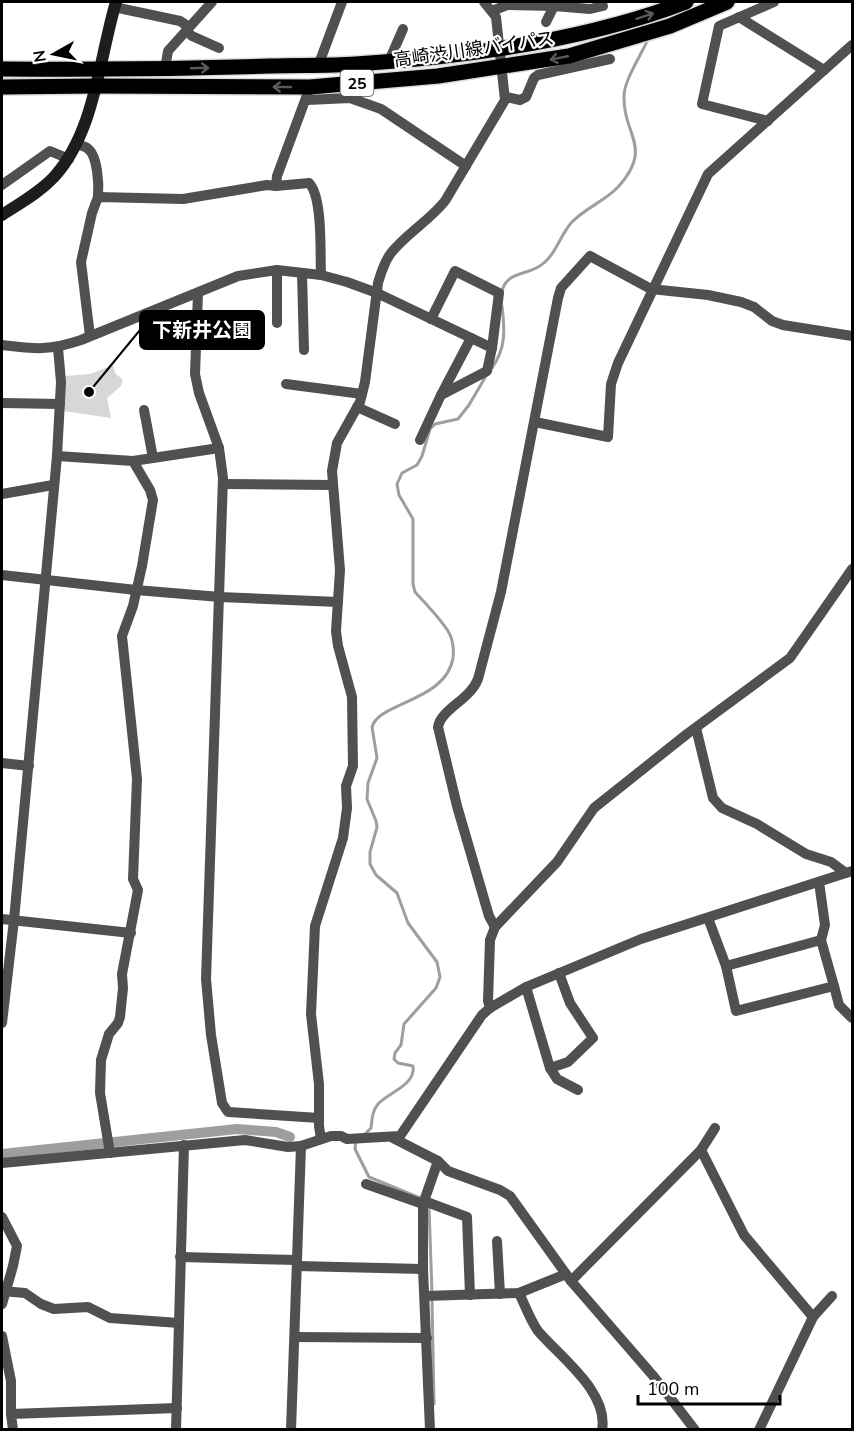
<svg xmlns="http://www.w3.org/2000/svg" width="854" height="1431" viewBox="0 0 854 1431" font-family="'Nunito Sans','Noto Sans JP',sans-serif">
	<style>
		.green { fill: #d7d7d7 }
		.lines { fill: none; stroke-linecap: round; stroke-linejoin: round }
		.stream { stroke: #9e9e9e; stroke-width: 3 }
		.canal { stroke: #9e9e9e; stroke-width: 10 }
		.primary-casing { stroke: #dbdbdb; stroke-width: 18 }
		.street { stroke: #505050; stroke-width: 10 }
		.secondary { stroke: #1d1d1d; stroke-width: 12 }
		.primary { stroke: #000; stroke-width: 15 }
		.oneway { stroke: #595959 }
		.labels { text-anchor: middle; stroke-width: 4.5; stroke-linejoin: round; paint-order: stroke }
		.shield { fill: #fff; stroke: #4c4c4c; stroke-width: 1.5 }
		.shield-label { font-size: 16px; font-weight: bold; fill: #000 }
		.street-label { font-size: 18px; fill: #000; stroke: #fff }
		.leader { fill: none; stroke: #000; stroke-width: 2 }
		.callout-dot { fill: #000; stroke: #fff; stroke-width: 2 }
		.callout { fill: #000; stroke: #000; stroke-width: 2 }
		.callout-label { font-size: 20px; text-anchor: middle; font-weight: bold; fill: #fff }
	</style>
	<rect width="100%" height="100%" fill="#fff"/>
	<polygon class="green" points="113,365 115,373 123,380 121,386 107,398 111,418 63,411 65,376 90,374"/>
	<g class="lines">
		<g class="stream">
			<path d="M502,291C507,272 525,275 538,267C555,258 559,237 571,223C585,208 605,201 618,187C654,147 623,136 624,96C624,80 642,54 649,37"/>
			<path d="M492,368C506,348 505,330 502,306"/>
			<path d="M364,1135L371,1128C372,1120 372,1111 378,1104C389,1092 416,1085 413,1066L398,1063L394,1059L395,1053L401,1045L404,1024L436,988L440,977L437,962L408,923L397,893L376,875L370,864V852L377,827L376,821L367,799L368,783L377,758L372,727C376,715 390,710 400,705C422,695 449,684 453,658C454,648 453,639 448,631C439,617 426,604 415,592L413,584V519L399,495L397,484L402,473L417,465L422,456L430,429L435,424L458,419L469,405L486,376"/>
			<polyline points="356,1140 355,1149 369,1177 420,1198"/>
			<polyline points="429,1207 432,1293"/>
			<polyline points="432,1299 434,1404"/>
		</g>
		<polyline class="canal" points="2,1154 237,1129 276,1132 290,1137"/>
		<defs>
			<g id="primary">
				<path d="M2,69C91,70 180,69 270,66C299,65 327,66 356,64C465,57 584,41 686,2"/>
				<polyline points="2,87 95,86 310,87 438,76 569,56 670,26 727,2"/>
			</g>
		</defs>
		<use href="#primary" class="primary-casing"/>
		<g class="street">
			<polyline points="114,7 180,21 189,27"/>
			<polyline points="492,11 507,5 554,6 556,2"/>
			<polyline points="739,17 824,70"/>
			<polyline points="546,22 554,6 590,9 603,6"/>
			<polyline points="186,31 192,36 219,48"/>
			<polyline points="389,61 403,29"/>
			<polyline points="318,66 342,2"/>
			<polyline points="165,69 168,51 212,2"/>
			<polyline points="506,97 520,100 526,97 534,78 538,75 610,59"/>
			<polyline points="307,100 350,98 381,109 466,166"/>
			<polyline points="768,121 702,104 719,26 774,2"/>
			<path d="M77,144C78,145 87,147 87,148C98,155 99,185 98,197"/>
			<polyline points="2,185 50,151 69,159"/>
			<path d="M276,186L309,183C323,197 320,254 321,275"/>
			<polyline points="302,273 304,350"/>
			<polyline points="198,293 195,374 199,393 219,448 223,478 206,979 211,1035 222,1103 228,1112 319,1118"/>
			<polyline points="431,319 455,271 499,293 492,348"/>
			<polyline points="277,323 277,270"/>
			<polyline points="90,336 81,262 92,213 98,197 183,199 267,185 276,186 277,176 310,87"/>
			<path d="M2,345C35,349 49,351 81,340L238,276L277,270L321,275L347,282L377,293L492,348L487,371L441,395L420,440"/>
			<polyline points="286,384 362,394"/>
			<polyline points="441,395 471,338"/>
			<polyline points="2,403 60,404"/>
			<polyline points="357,407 395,424"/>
			<polyline points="144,410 153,458"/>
			<polyline points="535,422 608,437 611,384 618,363 708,174 852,45"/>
			<polyline points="57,456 133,461 150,490 153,500 142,566 133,606 122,636 137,779 133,879 138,890 122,974 123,988 120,1017 118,1023 109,1034 101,1060 100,1093 110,1153"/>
			<polyline points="133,461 219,448"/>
			<polyline points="223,484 332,485"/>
			<polyline points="2,494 53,485"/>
			<polyline points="2,575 136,590 220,597 338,602"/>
			<polyline points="696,728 713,798 722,808 757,824 806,854 831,862 846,873"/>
			<polyline points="2,763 29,766"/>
			<polyline points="708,918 726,966 821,940 825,925 819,882"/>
			<polyline points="2,919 131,933"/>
			<path d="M495,927L489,916L457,806L438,727C441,709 470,700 478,679L501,592L558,298L561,288L590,256L651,289L708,295L741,302L754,307L772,321L783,325L852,336"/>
			<polyline points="726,966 736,1011 834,986 821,940"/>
			<polyline points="834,986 839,1005 852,1018"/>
			<polyline points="526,987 550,1068 557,1079 578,1090"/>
			<polyline points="490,1008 488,1001 490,940 495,927 557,862 594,808 687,734 790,658 852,569"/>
			<polyline points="2,1023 14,920 57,456 61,382 58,348"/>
			<polyline points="550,1068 568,1062 593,1038 570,1003 559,973"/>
			<polyline points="393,1138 438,1161 448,1171 500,1190 510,1196 571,1281 655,1378 695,1430"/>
			<path d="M321,1139L319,1126V1084L311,1014L315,926L343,838L347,808L346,786L353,766L352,697L338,646L336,631L340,570L332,471L337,443L360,402L365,382L378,283C381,273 384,262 391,253C406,234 429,221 445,201L505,100L496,17L484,2"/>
			<polyline points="701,1150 744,1235 813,1317"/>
			<polyline points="2,1163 245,1140 288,1147 301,1146 331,1136 341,1136 347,1139 400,1136 482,1015 490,1008 526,987 641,939 852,871"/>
			<polyline points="366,1184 423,1204"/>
			<polyline points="424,1201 467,1217 470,1295"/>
			<polyline points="2,1217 17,1246 13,1266 2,1304"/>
			<polyline points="497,1241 500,1294"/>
			<polyline points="180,1257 297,1260"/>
			<polyline points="297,1266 423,1269"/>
			<polyline points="571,1281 701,1150 715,1128"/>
			<polyline points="2,1291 25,1293 41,1304 54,1309 88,1307 110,1318 179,1323"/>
			<path d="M519,1293C525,1305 530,1320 538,1331C560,1357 609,1392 602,1430"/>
			<polyline points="425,1296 519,1293 566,1274"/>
			<polyline points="2,1336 11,1381 11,1414"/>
			<polyline points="295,1337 427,1338"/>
			<polyline points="13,1430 11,1414 177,1408"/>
			<polyline points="176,1430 184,1145"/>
			<polyline points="291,1430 301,1146"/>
			<polyline points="430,1430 423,1269 423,1204 438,1161"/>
			<polyline points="759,1430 813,1317 832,1296"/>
		</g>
		<path class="secondary" d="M2,215C20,203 39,193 54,177C95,132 99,59 116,2"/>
		<use href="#primary" class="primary"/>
	</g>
	<defs><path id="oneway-shaft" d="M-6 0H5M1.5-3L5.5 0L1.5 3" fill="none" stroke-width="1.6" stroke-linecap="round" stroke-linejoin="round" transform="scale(1.5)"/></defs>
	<g class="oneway">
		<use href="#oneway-shaft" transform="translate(645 16) rotate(-18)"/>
		<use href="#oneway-shaft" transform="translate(559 58) rotate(169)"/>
		<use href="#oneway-shaft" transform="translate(200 68) rotate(-2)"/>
		<use href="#oneway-shaft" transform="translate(282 87) rotate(-180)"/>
	</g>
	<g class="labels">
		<rect class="shield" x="340.5" y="70" width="33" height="26" rx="4.5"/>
		<g class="shield-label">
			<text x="357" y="89">25</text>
		</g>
		<g class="street-label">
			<text transform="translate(474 49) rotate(-8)" y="6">高崎渋川線バイパス</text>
		</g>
	</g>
	<path class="leader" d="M89 392L140 330"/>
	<circle class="callout-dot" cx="89" cy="392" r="6"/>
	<rect class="callout" x="140" y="311" width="124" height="38" rx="6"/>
	<g class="callout-label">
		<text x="202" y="337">下新井公園</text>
	</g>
	<rect width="854" height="1431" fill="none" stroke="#000000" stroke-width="6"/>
	<g transform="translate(54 54) rotate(261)" stroke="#ffffff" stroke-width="4.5" paint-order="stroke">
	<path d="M0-4.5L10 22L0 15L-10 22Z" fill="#000000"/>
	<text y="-9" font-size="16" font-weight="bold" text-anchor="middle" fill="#000000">N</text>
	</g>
	<path d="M638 1395v9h142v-9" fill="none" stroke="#000000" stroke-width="3"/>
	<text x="647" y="1395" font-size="18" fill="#000000" stroke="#ffffff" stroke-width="4.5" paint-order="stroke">100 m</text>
</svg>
